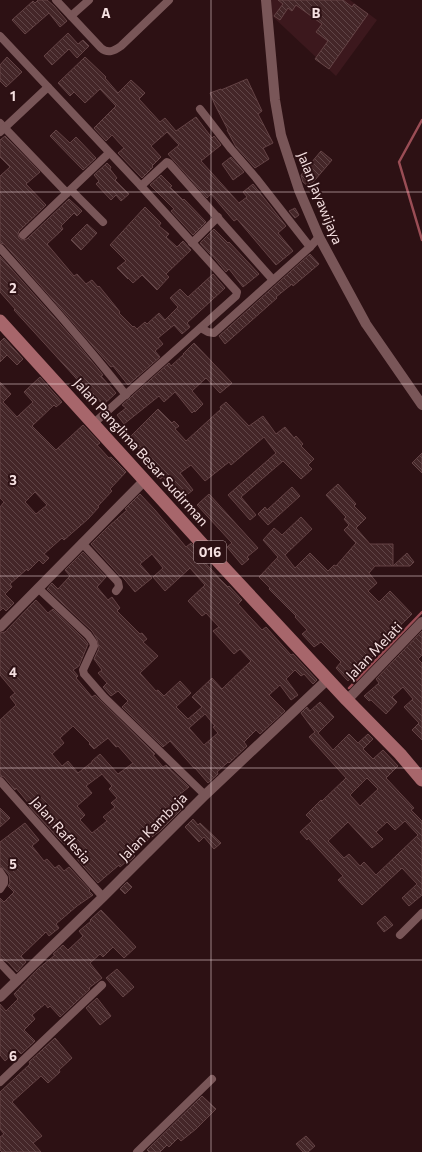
<svg xmlns="http://www.w3.org/2000/svg" width="422" height="1152" viewBox="0 0 422 1152" font-family="Commissioner,sans-serif">
	<style>
		.built { fill: #3c181d }
		.lines { fill: none; stroke-linecap: round; stroke-linejoin: round }
		.stream { stroke: #9a4d55; stroke-width: 2.5 }
		.building { fill: url(#building-back-hatch); stroke: #644345; fill-rule: evenodd }
		.minor { stroke: #795658; stroke-width: 8 }
		.tertiary { stroke: #795658; stroke-width: 10 }
		.primary { stroke: #a7666b; stroke-width: 13 }
		.grid { fill: none; stroke: #f5e0e1; stroke-width: 1; stroke-opacity: 0.55 }
		.labels { text-anchor: middle; stroke-width: 4; stroke-linejoin: round; paint-order: stroke }
		.shield { fill: #2d1114; stroke: #b9a2a4; stroke-width: 1 }
		.shield-label { font-size: 13px; font-weight: bold; fill: #f5e0e1 }
		.street-label { font-size: 14px; fill: #f5e0e1; stroke: #2d1114 }
		.grid-label { font-size: 13px; text-anchor: middle; font-weight: bold; fill: #f5e0e1; stroke: #2d1114; stroke-width: 4; stroke-linejoin: round; paint-order: stroke }
	</style>
	<defs>
		<pattern id="building-back-hatch" width="6" height="6" patternUnits="userSpaceOnUse"><rect width="6" height="6" fill="#442628"/><path d="M-1 5l2 2M0 0l6 6M5-1l2 2" fill="none" stroke="#604547"/></pattern>
	</defs>
	<rect width="100%" height="100%" fill="#2d1114"/>
	<polygon class="built" points="269,0 350,0 377,20 336,76 271,15"/>
	<g class="lines">
		<g class="stream">
			<polyline points="422,120 399,162 422,240"/>
			<polyline points="349,688 422,612"/>
		</g>
	</g>
	<g class="building">
		<polygon points="38,0 47,0 54,6 67,21 60,27 49,13 25,34 12,20 33,1 35,3"/>
		<polygon points="278,0 343,0 352,7 354,4 368,14 329,69 315,59 328,41 316,32 322,24 296,5 292,11 288,8 280,20 274,16 283,4"/>
		<polygon points="68,33 78,44 83,40 89,46 77,58 69,49 52,65 44,56"/>
		<polygon points="7,57 22,72 6,87 0,81 0,65"/>
		<polygon points="85,57 106,77 105,78 118,93 131,80 145,93 139,99 160,122 165,118 176,131 196,117 212,138 214,136 221,145 201,161 239,203 247,197 243,192 253,184 286,226 278,233 293,251 276,265 237,219 234,221 211,194 207,198 168,154 179,145 167,132 151,146 161,157 152,166 153,167 142,178 118,153 124,148 112,135 106,141 94,128 116,106 100,89 85,103 74,92 70,96 58,83"/>
		<polygon points="247,79 262,111 258,114 273,143 263,148 269,159 255,168 236,147 227,130 228,130 215,105 210,93 221,89 221,90"/>
		<polygon points="56,130 70,143 76,137 96,158 83,170 50,136"/>
		<polygon points="5,136 40,172 26,184 46,205 19,231 18,234 19,238 22,240 27,239 69,199 82,211 77,216 74,213 61,226 63,229 47,244 74,276 77,274 86,284 92,280 98,287 99,286 120,312 119,313 133,327 134,326 137,329 145,322 147,324 159,313 165,320 178,307 170,298 180,289 188,297 213,274 225,288 187,323 190,327 182,334 174,325 158,338 163,344 155,351 160,357 128,385 113,366 111,367 68,317 4,244 0,243 0,176 10,167 0,157 0,140"/>
		<polygon points="321,151 332,160 309,187 303,182 301,175"/>
		<polygon points="231,157 244,172 233,180 222,164"/>
		<polygon points="107,163 111,167 110,169 117,178 115,180 129,194 121,201 116,195 111,200 96,184 99,181 94,175"/>
		<polygon points="161,175 172,186 170,187 183,200 184,199 206,222 193,235 171,211 174,209 150,185"/>
		<polygon points="145,207 161,223 159,226 169,234 166,237 177,247 183,241 191,250 166,274 169,277 157,290 142,275 133,283 128,278 128,279 117,268 126,261 110,245"/>
		<polygon points="295,208 299,215 295,218 289,211"/>
		<polygon points="87,224 97,233 81,250 71,240"/>
		<polygon points="214,229 228,243 229,242 259,274 243,287 229,269 226,272 211,254 210,254 200,243"/>
		<polygon points="310,254 319,264 293,286 292,284 276,297 277,298 225,344 219,336"/>
		<polygon points="0,256 76,342 103,375 101,376 116,393 103,405 82,381 80,383 75,377 14,310 15,309 0,292"/>
		<polygon points="4,338 23,359 17,365 7,355 0,362 0,342"/>
		<polygon points="194,343 232,383 220,393 206,378 192,391 203,404 195,412 194,411 192,413 175,392 164,402 159,396 124,424 117,415 126,408 122,405 169,363 171,366 184,354 183,354"/>
		<path d="M40,377L62,402L56,407L54,405L32,426L56,450L83,425L100,443L97,445L109,458L111,457L126,472L110,489L112,491L98,506L99,507L88,519L64,540L62,538L44,554L49,558L43,564L39,560L28,571L27,569L10,584L12,587L5,594L14,603L6,611L3,608L0,611V507L4,502L0,498V382L11,394L3,402L17,417L33,402L24,392ZM35,492L47,505L36,514L25,502Z"/>
		<polygon points="226,402 249,426 263,416 276,434 285,427 294,438 296,436 303,444 301,446 314,459 308,465 312,469 301,479 283,461 241,497 256,515 250,520 228,495 276,453 264,437 231,465 229,462 205,481 191,465 180,473 193,490 183,498 170,481 168,483 163,477 160,479 153,471 156,469 140,454 142,452 129,438 158,409 172,423 174,421 179,426 175,429 186,441 221,409 220,407"/>
		<polygon points="422,453 422,473 412,463"/>
		<polygon points="338,484 356,504 354,506 366,518 356,528 370,544 393,544 393,566 375,566 369,573 377,583 368,591 379,602 390,591 412,614 377,648 379,650 348,681 336,668 341,662 321,642 314,647 302,634 307,630 295,617 296,616 269,589 270,588 259,577 278,557 263,540 274,528 282,535 301,517 312,529 285,555 295,568 310,553 328,571 334,565 336,566 356,543 344,530 349,525 344,519 346,517 326,495"/>
		<polygon points="292,487 300,496 268,525 258,514 265,507 267,510"/>
		<path d="M140,494L155,510L186,547L191,543L203,557L201,558L219,578L228,587L229,586L242,600L238,604L262,630L266,627L291,655L293,654L317,680L313,684L304,674L301,676L295,670L286,679L298,695L291,700L280,685L269,695L285,711L260,734L256,730L244,742L247,746L229,763L228,762L217,772L218,774L208,783L195,768H194L170,741L163,747L122,707L128,701L118,691L111,696L103,687L107,683L98,673L102,670L94,659L99,648L97,639L92,631L47,589L52,583L58,589L70,576L65,570L83,552L106,577L97,587L108,600L112,597L120,608L117,611L140,634L142,633L147,639L143,642L158,656L140,673L156,691L158,690L164,696L180,681L191,693L176,707L188,719L202,707L192,697L212,678L222,689L251,661L240,649L234,654L213,631L219,627L206,613L202,616L188,601L205,585L190,568L165,591L153,577L163,568L152,554L140,564L152,578L135,592L121,575L120,576L91,544L108,527L127,510L125,509ZM205,714L215,726L213,727L218,733L204,745L189,728Z"/>
		<polygon points="209,494 258,548 247,557 249,559 242,565 227,547 232,543 197,505"/>
		<polygon points="407,553 414,562 410,566 393,566"/>
		<path d="M36,600L48,613L53,609L84,639L88,644L79,666L73,670L78,676L76,678L92,697L95,695L155,754L153,755L163,767L166,765L189,787L174,799L183,807L180,811L160,831L145,842L144,841L131,852L135,856L132,859L128,862L127,861L120,867L119,865L98,883L77,859L80,857L69,845L67,846L59,839L29,806L30,805L16,788L15,790L4,777L0,776V720L15,706L16,705L10,697L15,693L0,675V633L5,632ZM73,726L90,743L89,744L94,749L108,738L116,747L118,746L133,763L118,774L100,754L92,761V762L78,773L68,761L62,766L52,754L64,743L60,738ZM102,774L112,786L109,789L117,798L111,803L115,807L103,817L107,821L92,833L80,820L85,815L77,806L92,793L86,786Z"/>
		<polygon points="422,631 422,655 418,659 422,663 422,740 412,730 419,723 404,707 413,699 403,687 392,697 397,702 386,714 371,700 369,701 364,696 379,683 376,679"/>
		<path d="M320,702L334,717L318,733L333,750L349,734L358,743L368,734L373,739L363,749L373,759L383,750L398,766L386,778L414,808L411,810L422,821V895L409,906L402,898L417,884L402,868L362,905L338,880L343,876L308,838L307,840L300,832L312,821L306,815L321,800L322,801L346,778L309,737L315,732L301,713L307,707L310,711ZM367,778L378,789L360,806L350,795ZM405,821L418,835L376,875L364,862L360,866L349,854L344,858L328,841L348,822L372,848L383,839L376,832L387,822L395,830Z"/>
		<polygon points="0,808 10,818 0,827"/>
		<polygon points="193,819 198,825 200,823 221,843 214,849 204,837 199,842 185,827"/>
		<polygon points="25,823 39,840 32,846 44,861 47,859 55,868 59,865 64,871 69,867 90,890 89,891 93,895 77,906 56,924 59,928 49,936 46,932 21,956 26,962 17,972 8,962 0,958 0,898 4,902 14,892 8,886 10,883 9,875 4,869 0,867 0,842"/>
		<polygon points="127,882 132,887 125,894 120,889"/>
		<polygon points="101,910 136,947 124,958 113,947 103,957 100,954 90,963 102,978 89,988 90,989 60,1017 50,1006 48,1008 45,1004 32,1015 35,1019 24,1030 35,1041 21,1054 17,1050 5,1061 0,1055 0,1004 6,1011 18,999 14,994 38,969 55,955 53,954 63,945 68,950 83,936 79,931 91,921 90,920"/>
		<polygon points="385,916 393,925 384,932 377,923"/>
		<polygon points="117,969 134,987 123,997 106,978"/>
		<polygon points="97,998 111,1016 100,1025 86,1008"/>
		<polygon points="55,1038 72,1058 59,1070 60,1072 48,1083 41,1076 12,1102 42,1136 33,1143 41,1152 2,1152 0,1150 0,1137 4,1134 0,1129 0,1092 30,1064 29,1062"/>
		<polygon points="202,1096 216,1109 196,1129 181,1141 178,1138 169,1147 167,1145 160,1152 149,1152 147,1150"/>
		<polygon points="306,1136 315,1146 308,1152 303,1152 296,1144"/>
	</g>
	<g class="lines">
		<g class="minor">
			<path d="M56,0L101,48C108,54 114,51 121,46L169,0"/>
			<polyline points="71,16 89,0"/>
			<polyline points="0,36 141,186 237,292 236,296 94,423"/>
			<polyline points="200,109 231,149 256,178 310,247"/>
			<polyline points="0,123 67,193 109,153"/>
			<polyline points="0,132 48,87"/>
			<polyline points="141,186 167,162 169,163 273,280"/>
			<polyline points="71,190 103,222"/>
			<polyline points="23,235 67,193"/>
			<polyline points="192,243 218,217"/>
			<path d="M0,248C43,296 86,344 126,395"/>
			<polyline points="201,328 208,332 214,333 310,247 319,237"/>
			<polyline points="82,543 118,582 119,587 116,591"/>
			<polyline points="38,588 88,635 93,642 94,646 83,670 84,674 104,697 205,795"/>
			<polyline points="0,781 103,897"/>
			<polyline points="0,872 4,878 4,883 0,889"/>
			<polyline points="400,935 422,913"/>
			<polyline points="0,963 17,981"/>
			<polyline points="0,1082 102,985"/>
			<polyline points="137,1152 212,1079"/>
		</g>
		<g class="tertiary">
			<polyline points="266,0 275,100 281,135 299,190 319,237 366,324 422,405"/>
			<polyline points="0,627 145,480"/>
			<polyline points="347,700 422,622"/>
			<polyline points="0,997 103,897 205,795 328,679"/>
		</g>
		<polyline class="primary" points="0,321 215,558 347,700 400,754 422,780"/>
	</g>
	<path class="grid" d="M211,0V1152M0,192H422M0,384H422M0,576H422M0,768H422M0,960H422"/>
	<g class="labels">
		<rect class="shield" x="194" y="541" width="32" height="22" rx="3"/>
		<g class="shield-label">
			<text x="210" y="557">016</text>
		</g>
		<g class="street-label">
			<text transform="translate(320 198) rotate(68)" y="5">Jalan Jayawijaya</text>
			<text transform="translate(141 452) rotate(48)" y="5">Jalan Panglima Besar Sudirman</text>
			<text transform="translate(374 651) rotate(-46)" y="5">Jalan Melati</text>
			<text transform="translate(153 827) rotate(-45)" y="5">Jalan Kamboja</text>
			<text transform="translate(61 830) rotate(49)" y="5">Jalan Raflesia</text>
		</g>
	</g>
	<g class="grid-label">
		<text x="106" y="18">A</text>
		<text x="316" y="18">B</text>
		<text x="13" y="101">1</text>
		<text x="13" y="293">2</text>
		<text x="13" y="485">3</text>
		<text x="13" y="677">4</text>
		<text x="13" y="869">5</text>
		<text x="13" y="1061">6</text>
	</g>
</svg>
